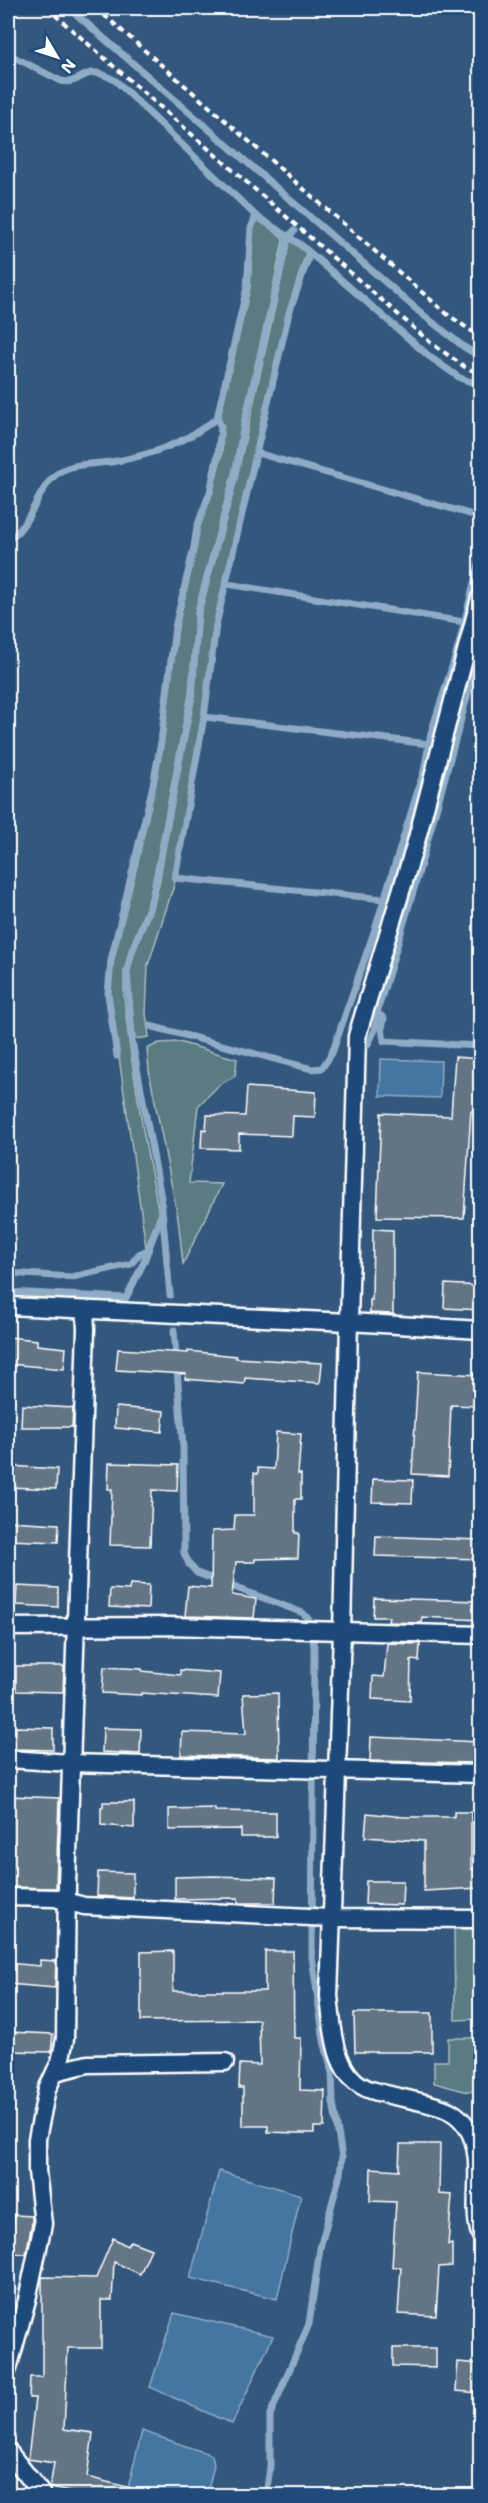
<svg xmlns="http://www.w3.org/2000/svg" width="488" height="2503" viewBox="0 0 488 2503" font-family="'Shantell Sans',sans-serif">
	<style>
		.green { fill: #597c81; stroke: #acbec0; stroke-width: 1.5 }
		.water { fill: #4475a1; stroke: #8facc7; stroke-width: 1.5 }
		.lines { fill: none; stroke-linecap: round; stroke-linejoin: round }
		.stream { stroke: #8facc7; stroke-width: 7 }
		.building { fill: #647584; stroke: #fff; stroke-width: 1.5 }
		.street-casing { stroke: #fff; stroke-width: 21 }
		.path { stroke: #fff; stroke-width: 4; stroke-dasharray: 6 4.5; stroke-linecap: butt }
		.street { stroke: #1f4a7a; stroke-width: 16 }
	</style>
	<rect width="100%" height="100%" fill="#34577d"/>
	<filter id="ink" filterUnits="userSpaceOnUse"><feTurbulence type="fractalNoise" baseFrequency=".0167" numOctaves="2"/><feDisplacementMap in="SourceGraphic" scale="12" xChannelSelector="R" yChannelSelector="G"/><feConvolveMatrix kernelMatrix="1 2 1 2 8 2 1 2 1" color-interpolation-filters="sRGB"/></filter>
	<g filter="url(#ink)">
		<g class="green">
			<polygon points="257,219 282,237 283,241 231,479 196,608 189,694 154,876 149,900 129,951 124,972 124,996 129,1042 144,1136 159,1213 146,1247 110,994 113,961 138,862 163,743 178,627 196,548 199,528 212,494 222,454 223,427 220,418 250,288 253,229"/>
			<polygon points="290,240 306,253 287,312 214,624 203,717 173,879 175,882 148,965 146,1013 149,1037 135,1039 129,972 134,953 154,904 160,879 169,824 195,695 197,645 201,612 236,481"/>
			<polygon points="179,1042 237,1059 235,1076 219,1085 198,1106 189,1183 222,1184 183,1264 178,1218 149,1071 147,1049 159,1043"/>
			<polygon points="454,1929 480,1929 480,2019 455,2020"/>
			<polygon points="448,2038 480,2038 480,2092 464,2091 434,2083 434,2061 448,2061"/>
		</g>
		<g class="water">
			<polygon points="381,1059 441,1061 440,1098 380,1096"/>
			<polygon points="219,2171 301,2195 277,2299 190,2278"/>
			<polygon points="174,2313 273,2336 232,2424 150,2387"/>
			<polygon points="142,2431 212,2455 214,2465 207,2495 126,2496"/>
		</g>
		<g class="lines">
			<g class="stream">
				<polyline points="69,8 422,314 464,347 480,357"/>
				<path d="M8,54L61,81C85,86 82,60 116,81L256,216L301,245L430,357L460,378L480,385"/>
				<polyline points="310,253 289,313 216,625 204,717 175,878 384,899"/>
				<polyline points="257,453 480,517"/>
				<path d="M8,540C34,523 37,485 61,471C75,463 95,464 111,462C149,456 186,443 217,418L247,287L251,228L256,216"/>
				<polyline points="227,584 464,622"/>
				<polyline points="204,717 429,744"/>
				<polyline points="377,1013 384,1018 382,1028 384,1041 480,1046"/>
				<polyline points="150,1026 312,1069 322,1068 332,1053 374,932 424,771 431,733 458,648 480,559"/>
				<polyline points="367,1046 375,1030 378,1009 416,882 480,650"/>
				<polyline points="117,1056 108,994 111,960 153,785 161,742 175,627 194,547 197,527 210,492 218,454 221,427 217,418"/>
				<polyline points="8,1273 72,1277 131,1264 139,1254 148,1250"/>
				<polyline points="8,1292 126,1298 143,1264 161,1216"/>
				<polyline points="170,1295 161,1198 132,1041 127,972 132,952 151,902 157,877 192,695 198,612 234,480 244,424 288,237 294,231"/>
				<polyline points="174,1330 183,1448 184,1553 189,1564 197,1573 303,1613 310,1621 314,1646 312,1957 324,2041 332,2070 333,2102 342,2157 340,2174 320,2248 309,2324 270,2415 270,2467 266,2496"/>
			</g>
		</g>
		<g class="building">
			<polygon points="455,1057 480,1059 480,1111 471,1111 464,1218 377,1217 381,1113 451,1116"/>
			<polygon points="247,1087 316,1092 315,1117 293,1116 292,1136 239,1134 239,1149 201,1148 202,1129 206,1130 207,1115 245,1116"/>
			<polygon points="373,1229 393,1230 393,1314 370,1313 370,1300 372,1300"/>
			<polygon points="445,1284 480,1286 480,1310 444,1308"/>
			<polygon points="8,1337 37,1340 37,1345 66,1348 64,1369 8,1364"/>
			<polygon points="118,1349 188,1353 188,1351 236,1356 236,1358 322,1363 320,1383 245,1378 244,1384 185,1379 186,1374 116,1370"/>
			<polygon points="418,1372 480,1375 480,1406 451,1405 448,1476 412,1474"/>
			<polygon points="22,1405 73,1408 72,1427 21,1427"/>
			<polygon points="116,1407 164,1411 162,1432 115,1428"/>
			<polygon points="276,1432 301,1434 298,1474 301,1474 301,1499 295,1499 295,1533 299,1533 298,1558 255,1559 255,1562 236,1562 232,1595 256,1599 254,1618 185,1616 188,1586 211,1588 212,1531 234,1530 235,1515 254,1515 254,1473 258,1474 258,1468 274,1469"/>
			<polygon points="109,1463 178,1465 177,1491 152,1490 150,1546 110,1545 112,1489 108,1489"/>
			<polygon points="9,1466 57,1469 56,1489 8,1487"/>
			<polygon points="373,1479 413,1480 412,1503 372,1502"/>
			<polygon points="8,1521 59,1524 58,1542 8,1540"/>
			<polygon points="376,1536 480,1540 480,1559 375,1556"/>
			<polygon points="130,1584 149,1585 148,1609 109,1607 110,1589 129,1590"/>
			<polygon points="17,1586 58,1588 58,1607 16,1605"/>
			<polygon points="374,1598 480,1601 480,1620 422,1617 422,1623 388,1622 389,1617 373,1617"/>
			<polygon points="387,1643 420,1644 419,1661 411,1660 410,1701 372,1699 373,1676 384,1677"/>
			<polygon points="16,1666 64,1666 63,1692 16,1691"/>
			<polygon points="104,1667 142,1669 142,1671 180,1675 180,1670 220,1673 218,1698 141,1693 141,1695 102,1693"/>
			<polygon points="278,1693 279,1758 181,1755 182,1732 246,1734 243,1694"/>
			<polygon points="16,1727 53,1728 53,1750 15,1749"/>
			<polygon points="103,1728 141,1729 140,1754 102,1752"/>
			<polygon points="371,1737 480,1742 479,1763 370,1761"/>
			<polygon points="8,1796 59,1798 56,1888 8,1887"/>
			<polygon points="103,1802 134,1802 134,1828 101,1825 101,1807 103,1807"/>
			<polygon points="215,1808 215,1811 276,1812 276,1837 241,1837 241,1829 169,1830 169,1809"/>
			<polygon points="454,1812 471,1812 471,1869 480,1869 480,1888 424,1891 424,1841 365,1837 367,1813 404,1817 454,1817"/>
			<polygon points="98,1872 133,1873 133,1898 97,1896"/>
			<polygon points="214,1876 276,1878 275,1903 238,1903 238,1898 175,1899 175,1877"/>
			<polygon points="366,1881 403,1881 402,1905 365,1904"/>
			<polygon points="173,1951 173,1991 265,1991 265,1951 293,1951 294,2038 301,2038 300,2090 325,2091 324,2127 314,2127 314,2133 296,2133 268,2132 268,2126 243,2126 243,2088 239,2088 240,2064 260,2065 259,2020 141,2021 141,1952"/>
			<polygon points="40,1960 56,1961 55,1988 8,1984 8,1963 40,1966"/>
			<polygon points="354,2013 432,2013 432,2052 355,2052"/>
			<polygon points="8,2032 53,2034 51,2052 8,2051"/>
			<polygon points="400,2144 440,2144 439,2194 452,2195 448,2245 452,2244 452,2266 439,2267 436,2316 398,2314 401,2267 392,2267 396,2202 370,2201 371,2168 399,2170"/>
			<polygon points="15,2215 32,2216 32,2223 26,2254 8,2253 8,2220 14,2221"/>
			<polygon points="113,2238 127,2246 130,2241 151,2249 140,2274 114,2262 112,2300 101,2300 101,2348 68,2348 64,2429 93,2433 87,2477 135,2489 135,2496 89,2496 50,2488 54,2463 28,2459 35,2398 29,2398 30,2377 42,2377 42,2277 96,2278"/>
			<polygon points="393,2348 436,2348 436,2367 393,2366"/>
			<polygon points="458,2362 480,2364 480,2393 456,2391"/>
		</g>
		<g class="lines">
			<defs>
				<g id="street">
					<polyline points="480,598 416,842 357,1036 349,1322 480,1330"/>
					<path d="M8,1306L349,1322L342,1632L329,1996C333,2028 333,2078 371,2090C390,2096 410,2099 429,2104C445,2108 457,2112 467,2127C487,2158 470,2203 480,2234"/>
					<polyline points="8,1627 169,1626 480,1635"/>
					<polyline points="8,1759 71,1763 480,1774"/>
					<polyline points="8,1897 55,1898 84,1906 331,1918 480,1919"/>
					<polyline points="55,2072 88,2064 225,2062"/>
					<polyline points="8,2369 27,2300 43,2224 37,2171 37,2139 47,2089 60,2062 65,2039 67,1885 86,1329 85,1310"/>
					<polyline points="8,2451 41,2493"/>
				</g>
			</defs>
			<use href="#street" class="street-casing"/>
			<g class="path">
				<polyline points="47,8 431,343 465,367 480,374"/>
				<polyline points="96,8 447,314 480,337"/>
			</g>
			<use href="#street" class="street"/>
		</g>
	</g>
	<rect width="488" height="2503" fill="none" stroke="#1f4a7a" stroke-width="30"/>
	<rect x="15" y="15" width="458" height="2473" fill="none" stroke="#fff" stroke-width="2" filter="url(#ink)"/>
	<g transform="translate(57 57) rotate(129)" stroke="#1f4a7a" stroke-width="4.5" paint-order="stroke">
	<path d="M0-4.5L10 22L0 15L-10 22Z" fill="#ffffff"/>
	<text y="-9" font-size="16" font-weight="bold" text-anchor="middle" fill="#ffffff">N</text>
	</g>
</svg>
